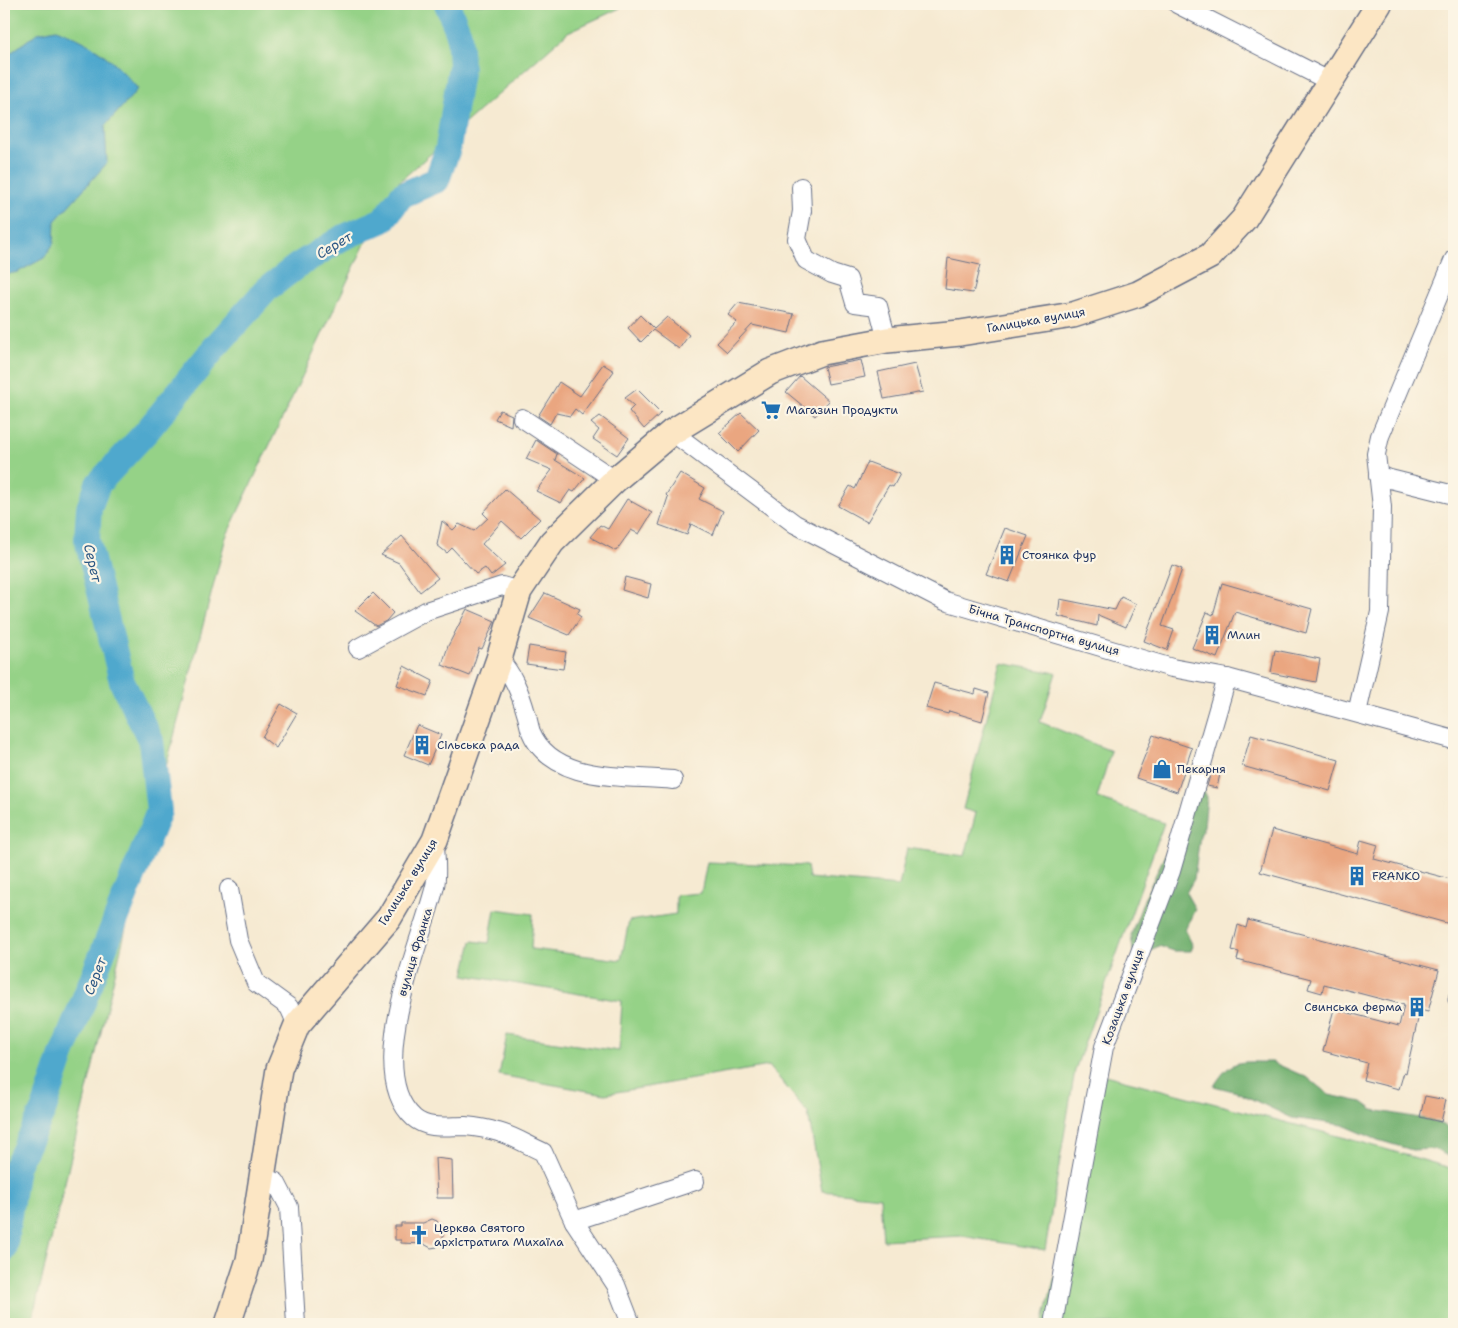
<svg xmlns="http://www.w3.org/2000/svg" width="1458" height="1328" viewBox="0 0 1458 1328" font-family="'Shantell Sans',sans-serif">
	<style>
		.green { fill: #95d287; stroke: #588072 }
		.forest { fill: #78b474; stroke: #4a7269 }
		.water { fill: #50a8cd; stroke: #366c96 }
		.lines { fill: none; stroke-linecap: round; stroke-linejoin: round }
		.river { stroke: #50a8cd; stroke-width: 26 }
		.building { fill: #eaa680 }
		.service-casing { stroke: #687087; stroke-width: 11 }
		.minor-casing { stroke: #687087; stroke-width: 20 }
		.secondary-casing { stroke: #687087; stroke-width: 28 }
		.service { stroke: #fff; stroke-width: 9 }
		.minor { stroke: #fff; stroke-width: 18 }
		.secondary { stroke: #fce6c4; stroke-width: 25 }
		.labels { text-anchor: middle; stroke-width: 4.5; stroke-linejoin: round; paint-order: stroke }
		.street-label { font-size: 12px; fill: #1b2f5e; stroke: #fcf5e5 }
		.poi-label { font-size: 12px; fill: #1b2f5e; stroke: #fcf5e5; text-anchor: start }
		.water-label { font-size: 14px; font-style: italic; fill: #2e5985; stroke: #fcf5e5 }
	</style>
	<rect width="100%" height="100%" fill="#fcf5e5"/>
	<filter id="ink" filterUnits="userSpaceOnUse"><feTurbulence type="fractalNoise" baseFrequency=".02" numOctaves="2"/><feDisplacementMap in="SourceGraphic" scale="10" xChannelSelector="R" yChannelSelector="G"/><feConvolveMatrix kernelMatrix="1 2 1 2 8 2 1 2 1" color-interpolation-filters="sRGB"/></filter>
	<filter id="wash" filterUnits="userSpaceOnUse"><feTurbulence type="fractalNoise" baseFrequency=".0096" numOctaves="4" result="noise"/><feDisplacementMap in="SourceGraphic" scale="20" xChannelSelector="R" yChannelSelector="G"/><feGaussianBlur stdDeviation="1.12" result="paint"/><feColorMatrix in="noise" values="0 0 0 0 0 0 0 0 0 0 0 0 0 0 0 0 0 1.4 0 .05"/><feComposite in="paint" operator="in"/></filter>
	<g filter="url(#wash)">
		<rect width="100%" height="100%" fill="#f6ead2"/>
		<g class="green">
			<polygon points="4,4 629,4 568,32 391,189 226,537 148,836 31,1324 4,1324"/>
			<polygon points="1001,663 1056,673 1040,722 1111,751 1097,798 1164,823 1075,1070 1045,1250 962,1236 883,1240 880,1197 822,1191 808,1113 769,1066 605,1094 499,1075 507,1035 619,1051 622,1001 464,975 472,941 489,943 495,909 533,914 531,949 621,960 629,921 676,914 676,895 701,893 707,862 807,866 809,878 899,886 907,848 965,856 976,813 963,809"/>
			<polygon points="1105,1075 1357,1141 1454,1169 1454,1309 1448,1324 1043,1324"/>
		</g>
		<g class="forest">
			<polygon points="1202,787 1207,797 1204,826 1200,836 1194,879 1186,893 1195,909 1185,930 1193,946 1191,951 1174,951 1159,946 1144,953 1133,951 1131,935 1145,897 1172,840"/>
			<path d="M1272,1062L1308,1078L1329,1095L1362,1102L1373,1110L1431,1120L1454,1130V1159L1434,1149L1412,1150L1378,1140L1343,1125L1292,1118L1237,1092L1214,1086C1233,1056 1240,1063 1272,1062Z"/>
		</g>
		<path class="water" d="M56,29C93,43 113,59 138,89L105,126L107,163L55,221L54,243L44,258L18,272L4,275V58L37,33Z"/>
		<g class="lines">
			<polyline class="river" points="4,1250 16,1167 44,1109 62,1055 159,811 151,741 122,682 87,539 89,508 98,484 147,431 216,346 267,289 297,266 342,238 383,220 402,195 437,180 448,148 461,66 459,34 447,4"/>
		</g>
		<g id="blocks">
			<g class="building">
				<polygon points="948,258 980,265 973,293 945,289"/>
				<polygon points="738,303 794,314 789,333 752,325 727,352 717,343 737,322 728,315"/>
				<polygon points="640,315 654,329 667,317 689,335 679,349 653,330 641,342 628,328"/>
				<polygon points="861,360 865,377 828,384 824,367"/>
				<polygon points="603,364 614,371 582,415 575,409 570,416 556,413 550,424 538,416 559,382 580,396"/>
				<polygon points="915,364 923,392 884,399 878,372"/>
				<polygon points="800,376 829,401 815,416 786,392"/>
				<polygon points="637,389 661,413 644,429 629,411 634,406 625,398"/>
				<polygon points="500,410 512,415 511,426 495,419"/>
				<polygon points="741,413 759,430 738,452 719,433"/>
				<polygon points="600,416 629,438 617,455 593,439 599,430 591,423"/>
				<polygon points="536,440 557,454 555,460 585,478 574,492 570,490 561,503 536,491 552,470 526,459"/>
				<polygon points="868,462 900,474 893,487 889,485 867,522 838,506 850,486 855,489"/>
				<polygon points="680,473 705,488 699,499 723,511 713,535 691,524 687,535 659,525 668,497 666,495"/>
				<polygon points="505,489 540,519 521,538 502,521 482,544 505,565 491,576 485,568 476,574 452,548 447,553 437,545 442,521 453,530 459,524 474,531 488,518 483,513"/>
				<polygon points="627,499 652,513 639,534 631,530 616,551 590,537 600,525 608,529"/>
				<polygon points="1005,528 1028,536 1009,582 986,574"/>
				<polygon points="402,536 438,578 420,592 399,563 381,555"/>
				<polygon points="1172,565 1182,569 1162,626 1174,630 1167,650 1144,641"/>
				<polygon points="625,577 651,584 648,598 622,590"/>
				<polygon points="1222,583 1312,609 1306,633 1235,612 1217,658 1192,648 1207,612 1213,615"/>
				<polygon points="373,593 393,613 386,621 376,626 355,611"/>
				<polygon points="545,593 580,609 577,614 581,617 569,635 529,618"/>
				<polygon points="1121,597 1136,604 1126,627 1098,615 1097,626 1058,616 1060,599 1115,610"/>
				<polygon points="467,609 495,621 482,649 479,648 470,676 442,665 448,646"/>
				<polygon points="529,646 566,652 563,669 526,664"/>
				<polygon points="1275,650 1320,659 1316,682 1271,673"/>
				<polygon points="404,666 433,681 427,696 397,685"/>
				<polygon points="934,683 975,694 976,689 989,693 982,721 949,711 948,714 926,708"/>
				<polygon points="281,704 297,713 276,748 262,737"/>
				<polygon points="417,725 441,735 428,765 404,755"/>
				<polygon points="1153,735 1192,748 1177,792 1136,778"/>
				<polygon points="1251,735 1339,760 1330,791 1242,766"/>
				<polygon points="1211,772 1220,774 1217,788 1207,786"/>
				<polygon points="1272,830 1358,854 1361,840 1378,845 1374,859 1454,880 1454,910 1450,924 1260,872"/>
				<polygon points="1248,920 1439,970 1428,1012 1420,1010 1406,1073 1404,1072 1399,1089 1363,1080 1367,1063 1323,1051 1334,1009 1399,1026 1404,1005 1324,984 1322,993 1308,989 1311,979 1237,960 1239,952 1232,950 1238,925 1246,928"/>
				<polygon points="1425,1096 1446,1100 1441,1122 1420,1117"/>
				<polygon points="435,1158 452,1160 453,1198 437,1198"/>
				<polygon points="432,1219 437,1221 443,1231 443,1237 437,1247 431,1248 424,1244 401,1243 401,1240 395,1240 395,1226 401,1226 401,1223 423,1223"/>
			</g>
		</g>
	</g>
	<g filter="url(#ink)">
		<use href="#blocks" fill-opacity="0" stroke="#687087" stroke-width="1"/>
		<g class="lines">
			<defs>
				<polyline id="service" points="1453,1000 1454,995"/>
				<g id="minor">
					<polyline points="1177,4 1331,82"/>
					<polyline points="801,187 802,211 797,239 806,260 832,274 848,279 855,303 878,306 887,340"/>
					<polyline points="522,418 615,480"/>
					<polyline points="672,432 795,524 945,601 1172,668 1227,678 1454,740"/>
					<polyline points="1378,476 1454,495"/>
					<polyline points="358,648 426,611 502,586 519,591"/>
					<path d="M499,659C513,675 520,692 526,713C528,719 529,726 531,732C553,784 628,775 673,780"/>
					<polyline points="1357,713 1380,612 1382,507 1376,454 1380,436 1454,259"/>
					<path d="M435,841C435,855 438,873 435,886C422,941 362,1072 414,1118C428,1130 448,1126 465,1126C476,1127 488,1129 498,1132C514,1136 529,1146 543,1152L574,1221L616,1285L631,1324"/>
					<polyline points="229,889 238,940 256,983 289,1007 297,1025"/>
					<polyline points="263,1176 276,1182 289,1207 296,1324"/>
					<polyline points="574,1221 695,1181"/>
					<polyline points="1053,1324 1104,1047 1171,871 1227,678"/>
				</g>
				<polyline id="secondary" points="228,1324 249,1260 279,1069 297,1025 389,918 435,840 499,659 519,591 552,542 615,480 672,432 770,372 822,352 887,340 960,333 1073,315 1138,294 1210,256 1244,219 1379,4"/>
			</defs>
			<use href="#service" class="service-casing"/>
			<use href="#minor" class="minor-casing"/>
			<use href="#secondary" class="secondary-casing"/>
			<use href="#service" class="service"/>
			<use href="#minor" class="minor"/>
			<use href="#secondary" class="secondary"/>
		</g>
	</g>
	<defs>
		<symbol id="supermarket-bare" viewBox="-9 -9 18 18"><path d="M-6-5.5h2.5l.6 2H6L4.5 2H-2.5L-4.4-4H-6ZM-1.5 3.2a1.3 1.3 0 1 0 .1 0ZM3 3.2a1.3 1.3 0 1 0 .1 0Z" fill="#1f6fb2" stroke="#fcf5e5" stroke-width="2.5" paint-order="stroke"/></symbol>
		<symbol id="building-bare" viewBox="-9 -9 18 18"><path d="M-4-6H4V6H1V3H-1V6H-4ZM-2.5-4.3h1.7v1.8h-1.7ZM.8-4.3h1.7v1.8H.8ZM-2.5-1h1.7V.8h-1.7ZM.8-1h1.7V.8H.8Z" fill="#1f6fb2" stroke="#fcf5e5" stroke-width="2.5" paint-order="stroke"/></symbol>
		<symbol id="shop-bare" viewBox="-9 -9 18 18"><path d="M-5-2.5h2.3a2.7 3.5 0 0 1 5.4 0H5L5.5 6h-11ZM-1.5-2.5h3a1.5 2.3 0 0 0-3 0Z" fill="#1f6fb2" stroke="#fcf5e5" stroke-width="2.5" paint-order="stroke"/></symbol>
		<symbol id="church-bare" viewBox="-9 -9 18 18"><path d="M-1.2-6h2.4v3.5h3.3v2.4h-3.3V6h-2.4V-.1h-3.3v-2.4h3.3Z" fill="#1f6fb2" stroke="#fcf5e5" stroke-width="2.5" paint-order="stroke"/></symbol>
	</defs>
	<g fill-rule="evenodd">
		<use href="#supermarket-bare" x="757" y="396" width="28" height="28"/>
		<use href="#building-bare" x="993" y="541" width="28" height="28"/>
		<use href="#building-bare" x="1198" y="621" width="28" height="28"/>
		<use href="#building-bare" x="408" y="731" width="28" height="28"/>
		<use href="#shop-bare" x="1148" y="755" width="28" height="28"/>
		<use href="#building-bare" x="1343" y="862" width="28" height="28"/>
		<use href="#building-bare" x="1403" y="993" width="28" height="28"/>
		<use href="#church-bare" x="405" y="1221" width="28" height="28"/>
	</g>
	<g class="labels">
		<g class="street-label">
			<text transform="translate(1036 320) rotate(-10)" y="4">Галицька вулиця</text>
			<text transform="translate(1044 630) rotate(16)" y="4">Бічна Транспортна вулиця</text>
			<text transform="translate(408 882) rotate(-58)" y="4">Галицька вулиця</text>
			<text transform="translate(415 952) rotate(-73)" y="4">вулиця Франка</text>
			<text transform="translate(1123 997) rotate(-70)" y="4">Козацька вулиця</text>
		</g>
		<g class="poi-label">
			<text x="786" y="414">Магазин Продукти</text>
			<text x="1022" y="559">Стоянка фур</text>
			<text x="1227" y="639">Млин</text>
			<text x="437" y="749">Сільська рада</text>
			<text x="1177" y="773">Пекарня</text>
			<text x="1372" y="880">FRANKO</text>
			<text x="1402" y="1011" text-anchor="end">Свинська ферма</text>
			<text x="434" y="1232">Церква Святого<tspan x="434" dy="14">архістратига Михаїла</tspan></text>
		</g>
		<g class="water-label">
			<text transform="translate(334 245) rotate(-31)" y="5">Серет</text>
			<text transform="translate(93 563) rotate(77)" y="5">Серет</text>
			<text transform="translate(95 976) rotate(-69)" y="5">Серет</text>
		</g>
	</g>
	<rect width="1458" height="1328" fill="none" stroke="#fcf5e5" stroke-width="20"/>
</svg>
